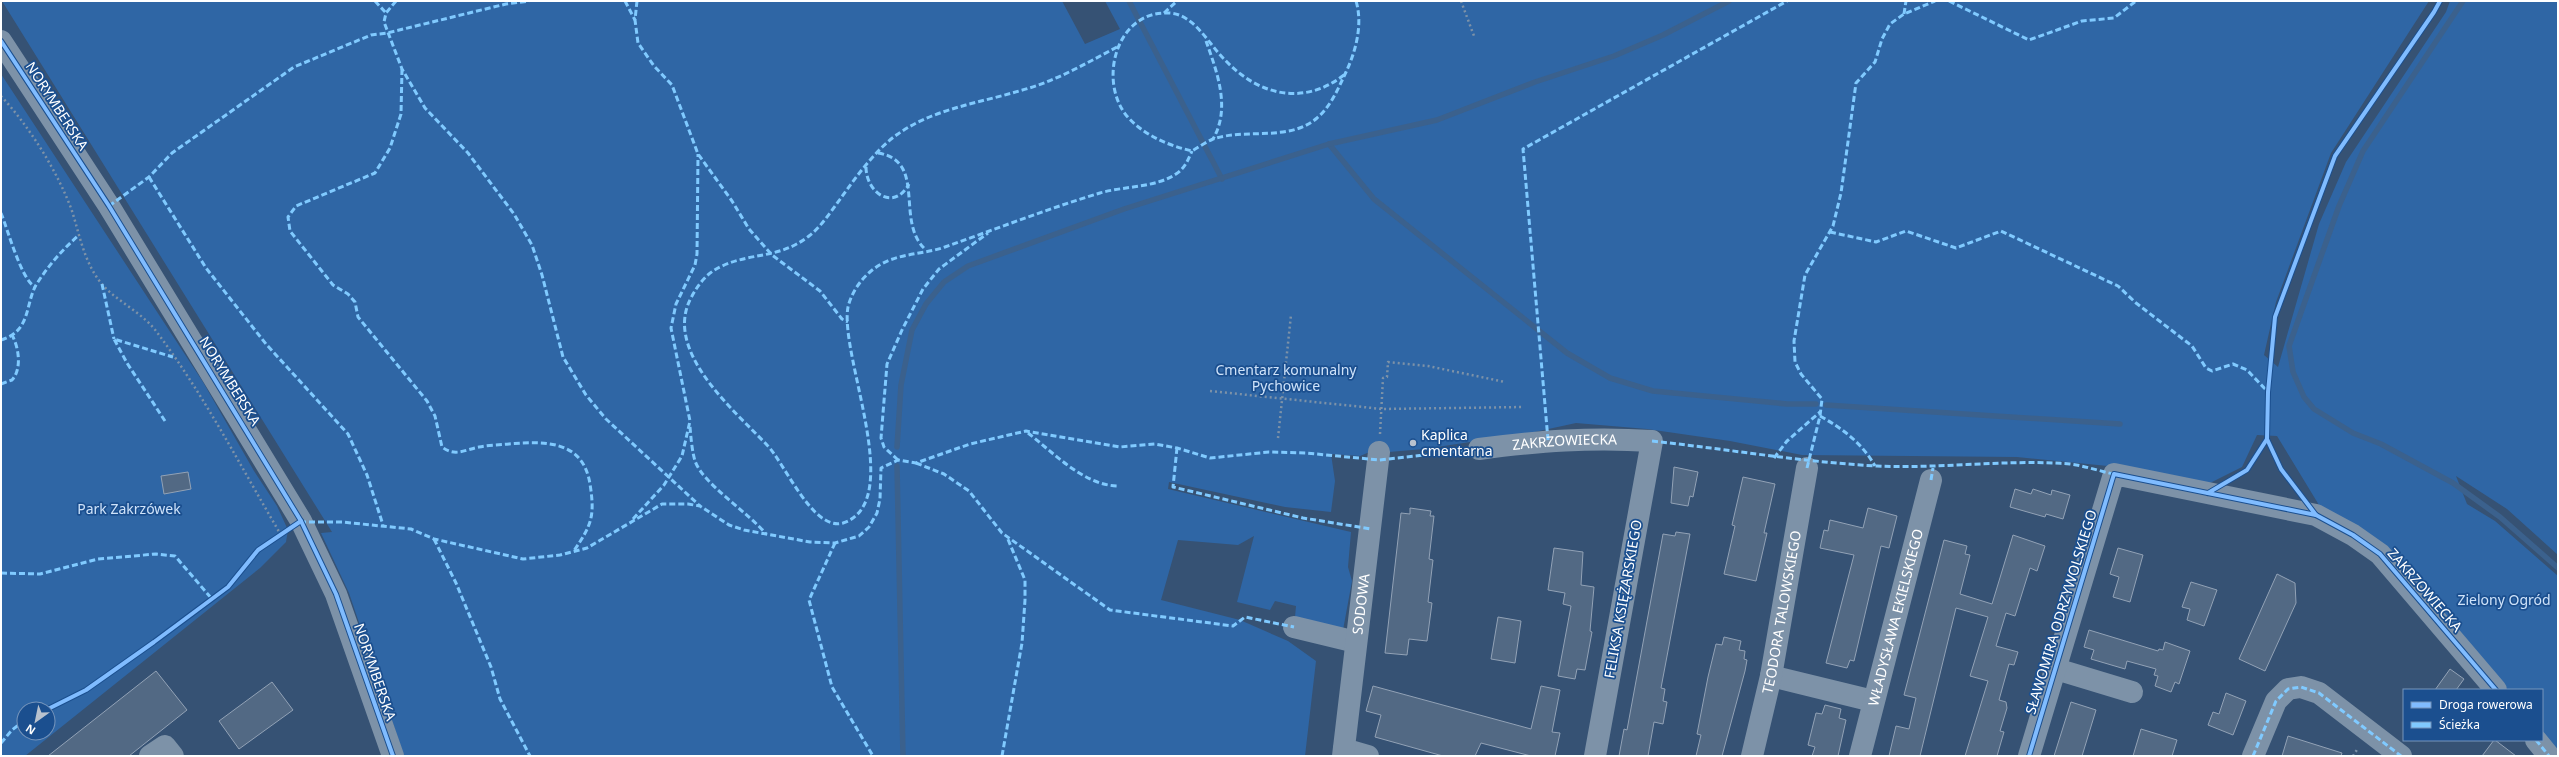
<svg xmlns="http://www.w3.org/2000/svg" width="2559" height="757" viewBox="0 0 2559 757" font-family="'Noto Sans',sans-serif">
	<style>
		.green { fill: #2f66a5; fill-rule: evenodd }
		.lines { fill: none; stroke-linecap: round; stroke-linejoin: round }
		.stream { stroke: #3b618d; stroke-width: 5.5 }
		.building { fill: #526984; stroke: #92a2b6 }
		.path { stroke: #7d92a8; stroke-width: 2.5; stroke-dasharray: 2 3; stroke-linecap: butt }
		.minor { stroke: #7d92a8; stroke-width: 22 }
		.quiet { stroke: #80caff; stroke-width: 3; stroke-dasharray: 6 3; stroke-linecap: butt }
		.cycleway-casing { stroke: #1b4f8f; stroke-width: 6 }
		.cycleway { stroke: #80bcff; stroke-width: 4 }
		.poi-dot { fill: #b9c2ce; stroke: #1b4f8f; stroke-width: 1.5 }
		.labels { text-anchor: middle; stroke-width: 3.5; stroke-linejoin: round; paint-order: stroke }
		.street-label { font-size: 14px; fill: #fff; stroke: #1b4f8f }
		.park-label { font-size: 14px; fill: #cfe3fa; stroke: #1b4f8f }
		.poi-label { font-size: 14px; fill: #fff; stroke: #1b4f8f; text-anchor: start }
	</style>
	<rect width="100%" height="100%" fill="#365274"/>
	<g class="green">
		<polygon points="2,1 1062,1 1085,44 1120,29 1105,1 2429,1 2331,153 2276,302 2264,355 2278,367 2319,224 2346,162 2446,12 2450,1 2558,1 2558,555 2507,509 2456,476 2467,504 2495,521 2558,576 2558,751 2542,732 2542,690 2508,690 2400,559 2357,526 2322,510 2277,436 2257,435 2242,467 2208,484 2118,467 2017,457 1802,455 1730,441 1647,429 1576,423 1530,433 1424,449 1389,452 1372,451 1360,456 1331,454 1335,481 1331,512 1285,507 1169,482 1168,489 1351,532 1348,567 1352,581 1343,630 1295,617 1296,606 1275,601 1270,610 1237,602 1254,536 1238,545 1178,540 1161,600 1240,620 1288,641 1316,661 1305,756 404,756 349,593 321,533 332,532"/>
		<path d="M1,74L203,382L254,471L277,506L288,530L286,542L260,568L25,756H1ZM24,709H48V733H24Z"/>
	</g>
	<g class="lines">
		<g class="stream">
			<polyline points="1129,1 1222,179"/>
			<polyline points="2463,1 2363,151 2339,206 2289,346 2293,372 2304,397 2314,409 2353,433 2381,444 2453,483 2500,517 2558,568"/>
			<polyline points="1329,144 1374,199 1567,353 1610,378 1653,391 1787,404 1816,404"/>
			<polyline points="1826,405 2120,424"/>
			<polyline points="897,447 901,385 912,330 926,304 944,282 968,266 1124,209 1329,144 1437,120 1535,82 1614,56 1663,35 1729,1"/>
			<polyline points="897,466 903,756"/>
		</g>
	</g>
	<g class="building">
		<polygon points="1674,467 1698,472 1693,497 1690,496 1688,506 1671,503"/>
		<polygon points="188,472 191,489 164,494 161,476"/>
		<polygon points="1743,477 1775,484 1764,533 1767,533 1756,581 1724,574 1735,526 1732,525"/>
		<polygon points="2015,489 2031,494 2033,489 2051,495 2052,490 2070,495 2063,519 2046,514 2045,517 2010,507"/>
		<polygon points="1410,508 1431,511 1430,516 1434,516 1429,559 1433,560 1428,602 1432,603 1427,641 1409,639 1407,655 1385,653 1401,513 1410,514"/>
		<polygon points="1868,508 1897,516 1889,548 1881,546 1854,661 1850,660 1847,668 1826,663 1854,555 1820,548 1824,530 1828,531 1830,520 1863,528"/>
		<polygon points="1676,532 1690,534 1661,688 1665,689 1663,701 1667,702 1663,724 1654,722 1648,756 1619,756 1624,729 1627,730 1663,534 1675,536"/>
		<polygon points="2013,535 2045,546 2037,571 2030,568 2015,616 2006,613 1996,646 2018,652 2014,665 2009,664 1999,700 2006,702 2007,708 2000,731 2004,732 1997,756 1965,756 1988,681 1970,676 1988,617 1956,608 1920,756 1889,756 1896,726 1909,729 1916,698 1904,695 1944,540 1967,546 1965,554 1970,555 1960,594 1992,604"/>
		<polygon points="1554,548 1583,552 1581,585 1594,587 1590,631 1592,632 1585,670 1577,669 1575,679 1558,676 1571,606 1563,604 1565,593 1548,590"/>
		<polygon points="2118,548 2143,555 2130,602 2113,597 2119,577 2110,574"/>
		<polygon points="2277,574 2295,583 2296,603 2265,671 2239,659"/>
		<polygon points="2191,582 2217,590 2204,626 2187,620 2190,609 2182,607"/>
		<polygon points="1498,617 1521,621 1515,663 1491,659"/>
		<polygon points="2089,630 2158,651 2159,649 2163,650 2165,642 2190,651 2179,684 2175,682 2171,692 2155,686 2158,676 2154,675 2156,669 2127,661 2125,669 2091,659 2094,650 2084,647"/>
		<polygon points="1724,637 1741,641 1739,650 1745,651 1744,659 1747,660 1745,671 1722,756 1696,756 1701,735 1697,734 1708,677 1716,644 1722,645"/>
		<polygon points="2450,669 2464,679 2456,690 2435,690"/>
		<polygon points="156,671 187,710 129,756 48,756"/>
		<polygon points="272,682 293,710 239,749 219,721"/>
		<polygon points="1373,686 1531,729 1541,686 1560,690 1552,732 1560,733 1555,756 1531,756 1481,743 1475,756 1443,756 1375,737 1381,715 1366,711"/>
		<polygon points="2226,693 2246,701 2233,735 2208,725 2213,712 2219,714"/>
		<polygon points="2071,702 2096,710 2082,756 2054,756"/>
		<polygon points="1825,705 1841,709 1839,718 1846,720 1838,756 1812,756 1815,747 1808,745 1816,713 1822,714"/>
		<polygon points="2141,729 2177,740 2172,756 2133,756"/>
		<polygon points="2288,736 2342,753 2341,756 2282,756"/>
		<polygon points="2494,740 2495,740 2516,756 2482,756"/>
	</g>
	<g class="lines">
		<g class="path">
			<polyline points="1461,1 1474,36"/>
			<path d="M1,96C29,126 58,172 72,211C79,233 83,256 96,276C110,299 139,309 156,331C203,393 241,467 281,535"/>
			<polyline points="1210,391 1382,409 1524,407"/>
			<polyline points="1380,434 1383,378 1387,377 1388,362 1428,366 1505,382"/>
			<polyline points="1278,438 1291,315"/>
			<polyline points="2353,756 2358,748"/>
		</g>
		<g class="minor">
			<polyline points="1,41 109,206 301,521 336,594 393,756"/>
			<path id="s1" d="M1479,449C1540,441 1590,437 1652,441L1595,756"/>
			<polyline points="1294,627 1356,642"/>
			<polyline points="2056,669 2132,692"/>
			<polyline points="1771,676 1873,701"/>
			<polyline points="2536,740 2549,756"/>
			<polyline points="1344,749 1368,756"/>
			<polyline points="150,756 165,746 173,756"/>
			<path id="s2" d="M1343,756L1379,452"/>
			<path id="s3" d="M1752,756L1771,676L1807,468"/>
			<path id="s4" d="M1860,756L1931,480"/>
			<polyline points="2029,756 2114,474 2316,515 2353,535 2380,554 2496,690"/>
			<polyline points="2253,756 2276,701 2288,689 2301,687 2319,693 2401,756"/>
		</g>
		<g class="quiet">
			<polyline points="375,1 386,13"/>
			<polyline points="396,1 386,13 384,22 402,69 425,108 468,153 514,214 532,245 542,275 563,357 586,395 606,419 700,506"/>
			<polyline points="625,1 635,20"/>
			<polyline points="637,1 635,20 638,43 654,66 672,85 698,154 732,201 749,229 772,255 820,291 842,319 848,322"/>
			<polyline points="1949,1 2029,40 2082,21 2114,18 2136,1"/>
			<polyline points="1164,13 1177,1"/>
			<polyline points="1904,14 1906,1"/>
			<path d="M1206,41C1217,72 1231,108 1213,139"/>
			<path d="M1117,47C1085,64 1054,82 1019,91C979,103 933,109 898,134C878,147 855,178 841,198C831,211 822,226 809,236C779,259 753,252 722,266C708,272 699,283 692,296C661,350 734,410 767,445C784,462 813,532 843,523C907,502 839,356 848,307C851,294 860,280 871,271C894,252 919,256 945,247C996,229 1047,209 1100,193C1124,186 1155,188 1176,174C1185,168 1188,160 1192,151"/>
			<path d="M402,69L401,114L390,148L375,173L296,206L288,217L290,231L333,285L348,294L355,302L358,317L427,401L435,416L442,447C455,457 464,450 479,447C488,445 499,445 509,444C545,441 583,440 590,484C595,516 592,525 573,552"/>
			<path d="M1344,75C1304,106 1259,96 1225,60C1209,45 1194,13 1168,13C1117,11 1098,79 1126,115C1143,135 1167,145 1192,151C1199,147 1206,142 1213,139C1246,128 1289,142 1317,118C1331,106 1338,89 1346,72C1356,51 1363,24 1356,1"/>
			<path d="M878,153C928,161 894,222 926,250"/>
			<path d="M866,167C866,193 894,212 909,184"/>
			<polyline points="149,177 206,268 266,344 348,434 367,475 383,525"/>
			<polyline points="109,206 149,177 172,153 294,67 371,35 387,33 506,4 529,1"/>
			<path d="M1,213C8,230 21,279 35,287"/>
			<polyline points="1830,232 1876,242 1906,231 1956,248 2001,231 2118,286 2136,303 2192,346 2206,368 2212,371 2233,364 2247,370 2268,392"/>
			<polyline points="102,284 114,339"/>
			<path d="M1,340C31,331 25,305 36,285C48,266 62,250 79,235"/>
			<path d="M1,384L12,380C22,369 19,348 12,335"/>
			<path d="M1820,416C1843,429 1862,443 1875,466"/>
			<polyline points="165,421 127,363 114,339 173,357"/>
			<path d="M690,427C691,438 692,451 695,461C703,484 749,513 766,534"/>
			<path d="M1028,433C1054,453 1084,486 1119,486"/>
			<polyline points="1548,440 1523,149 1787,1"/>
			<path d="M1652,441C1727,449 1801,462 1877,466C1941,469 2006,459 2070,464C2086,466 2102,472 2118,475"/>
			<polyline points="1177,448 1173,487 1303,518 1371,529"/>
			<polyline points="1774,458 1787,441 1820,412"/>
			<polyline points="898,460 884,447 881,438 887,364 902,330 923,289 939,269 988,233"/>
			<polyline points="916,463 944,474 969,491 1002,533 1110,610 1233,626 1245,617 1294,627"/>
			<polyline points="1807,468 1820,416 1822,399 1801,374 1795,362 1794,341 1805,275 1833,226 1841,193 1856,83 1875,62 1882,39 1890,24 1904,14 1935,1"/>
			<polyline points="1931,480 1933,468"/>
			<polyline points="633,519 664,485 682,456 690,421 671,328 676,304 695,265 697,254 698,154"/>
			<polyline points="300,522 342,522 411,529 434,539 523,559 560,555 587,548 662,504 688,504 700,506 729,525 744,530 810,542 835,543 859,536 869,527 877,513 880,499 881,468 898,460 916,463 970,444 1026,431 1120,447 1155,444 1177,448 1210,458 1269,452 1306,453 1379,460 1479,449"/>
			<polyline points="434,539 456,583 491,667 500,699 530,756"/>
			<polyline points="835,543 809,600 832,687 873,756"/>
			<polyline points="1,573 40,574 98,559 156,554 175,556 212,599"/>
			<polyline points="2536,740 2549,756"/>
			<polyline points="1,743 12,730 24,721"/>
			<polyline points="1002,756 1022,643 1025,600 1025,580 1007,537"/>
			<polyline points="2253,756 2276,701 2288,689 2301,687 2319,693 2401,756"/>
		</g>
		<defs>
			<g id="cycleway">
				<polyline points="1,41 109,206 301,521 336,594 393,756"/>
				<polyline points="2208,493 2247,470 2267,439"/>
				<polyline points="2316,515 2281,469 2267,439 2268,392 2275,317 2335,156 2434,12 2440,1"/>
				<polyline points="48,709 86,690 154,642 228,587 258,550 301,521"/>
				<polyline points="2029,756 2114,474 2316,515 2353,535 2380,554 2496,690"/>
			</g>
		</defs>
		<use href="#cycleway" class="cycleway-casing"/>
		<use href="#cycleway" class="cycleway"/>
	</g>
	<circle class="poi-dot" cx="1413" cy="443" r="4"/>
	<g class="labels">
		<g class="street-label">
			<text transform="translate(57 106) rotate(57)" y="5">NORYMBERSKA</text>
			<text transform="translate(230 381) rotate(58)" y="5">NORYMBERSKA</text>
			<text dy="5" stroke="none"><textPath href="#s1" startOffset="86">ZAKRZOWIECKA</textPath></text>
			<text transform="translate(2425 590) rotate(49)" y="5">ZAKRZOWIECKA</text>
			<text transform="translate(1623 599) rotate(-80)" y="5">FELIKSA KSIĘŻARSKIEGO</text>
			<text dy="5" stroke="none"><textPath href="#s2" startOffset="153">SODOWA</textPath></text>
			<text dy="5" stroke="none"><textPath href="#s3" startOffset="147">TEODORA TALOWSKIEGO</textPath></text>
			<text transform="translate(2061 612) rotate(-73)" y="5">SŁAWOMIRA ODRZYWOLSKIEGO</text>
			<text dy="5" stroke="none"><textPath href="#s4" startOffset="143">WŁADYSŁAWA EKIELSKIEGO</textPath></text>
			<text transform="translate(375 672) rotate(71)" y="5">NORYMBERSKA</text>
		</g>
		<g class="park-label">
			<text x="1286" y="375">Cmentarz komunalny<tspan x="1286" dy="16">Pychowice</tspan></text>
			<text x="129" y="514">Park Zakrzówek</text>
			<text x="2504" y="605">Zielony Ogród</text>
		</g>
		<g class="poi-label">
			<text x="1421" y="440">Kaplica<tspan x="1421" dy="16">cmentarna</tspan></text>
		</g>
	</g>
	<rect width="2559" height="757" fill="none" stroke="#ffffff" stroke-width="4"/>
	<rect x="2403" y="689" width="140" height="52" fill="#1b4f8f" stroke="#7695bc"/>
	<rect x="2411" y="702" width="20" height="6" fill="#80bcff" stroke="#7695bc"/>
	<text x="2439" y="709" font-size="12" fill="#ffffff">Droga rowerowa</text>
	<rect x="2411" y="722" width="20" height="6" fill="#80caff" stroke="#7695bc"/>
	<text x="2439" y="729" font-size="12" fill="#ffffff">Ścieżka</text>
	<g transform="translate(36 721) rotate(213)"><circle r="19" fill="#1b4f8f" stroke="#7695bc"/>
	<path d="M0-3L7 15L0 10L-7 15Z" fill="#b9c2ce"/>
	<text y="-6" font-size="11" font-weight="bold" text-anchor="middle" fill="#ffffff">N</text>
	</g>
</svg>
